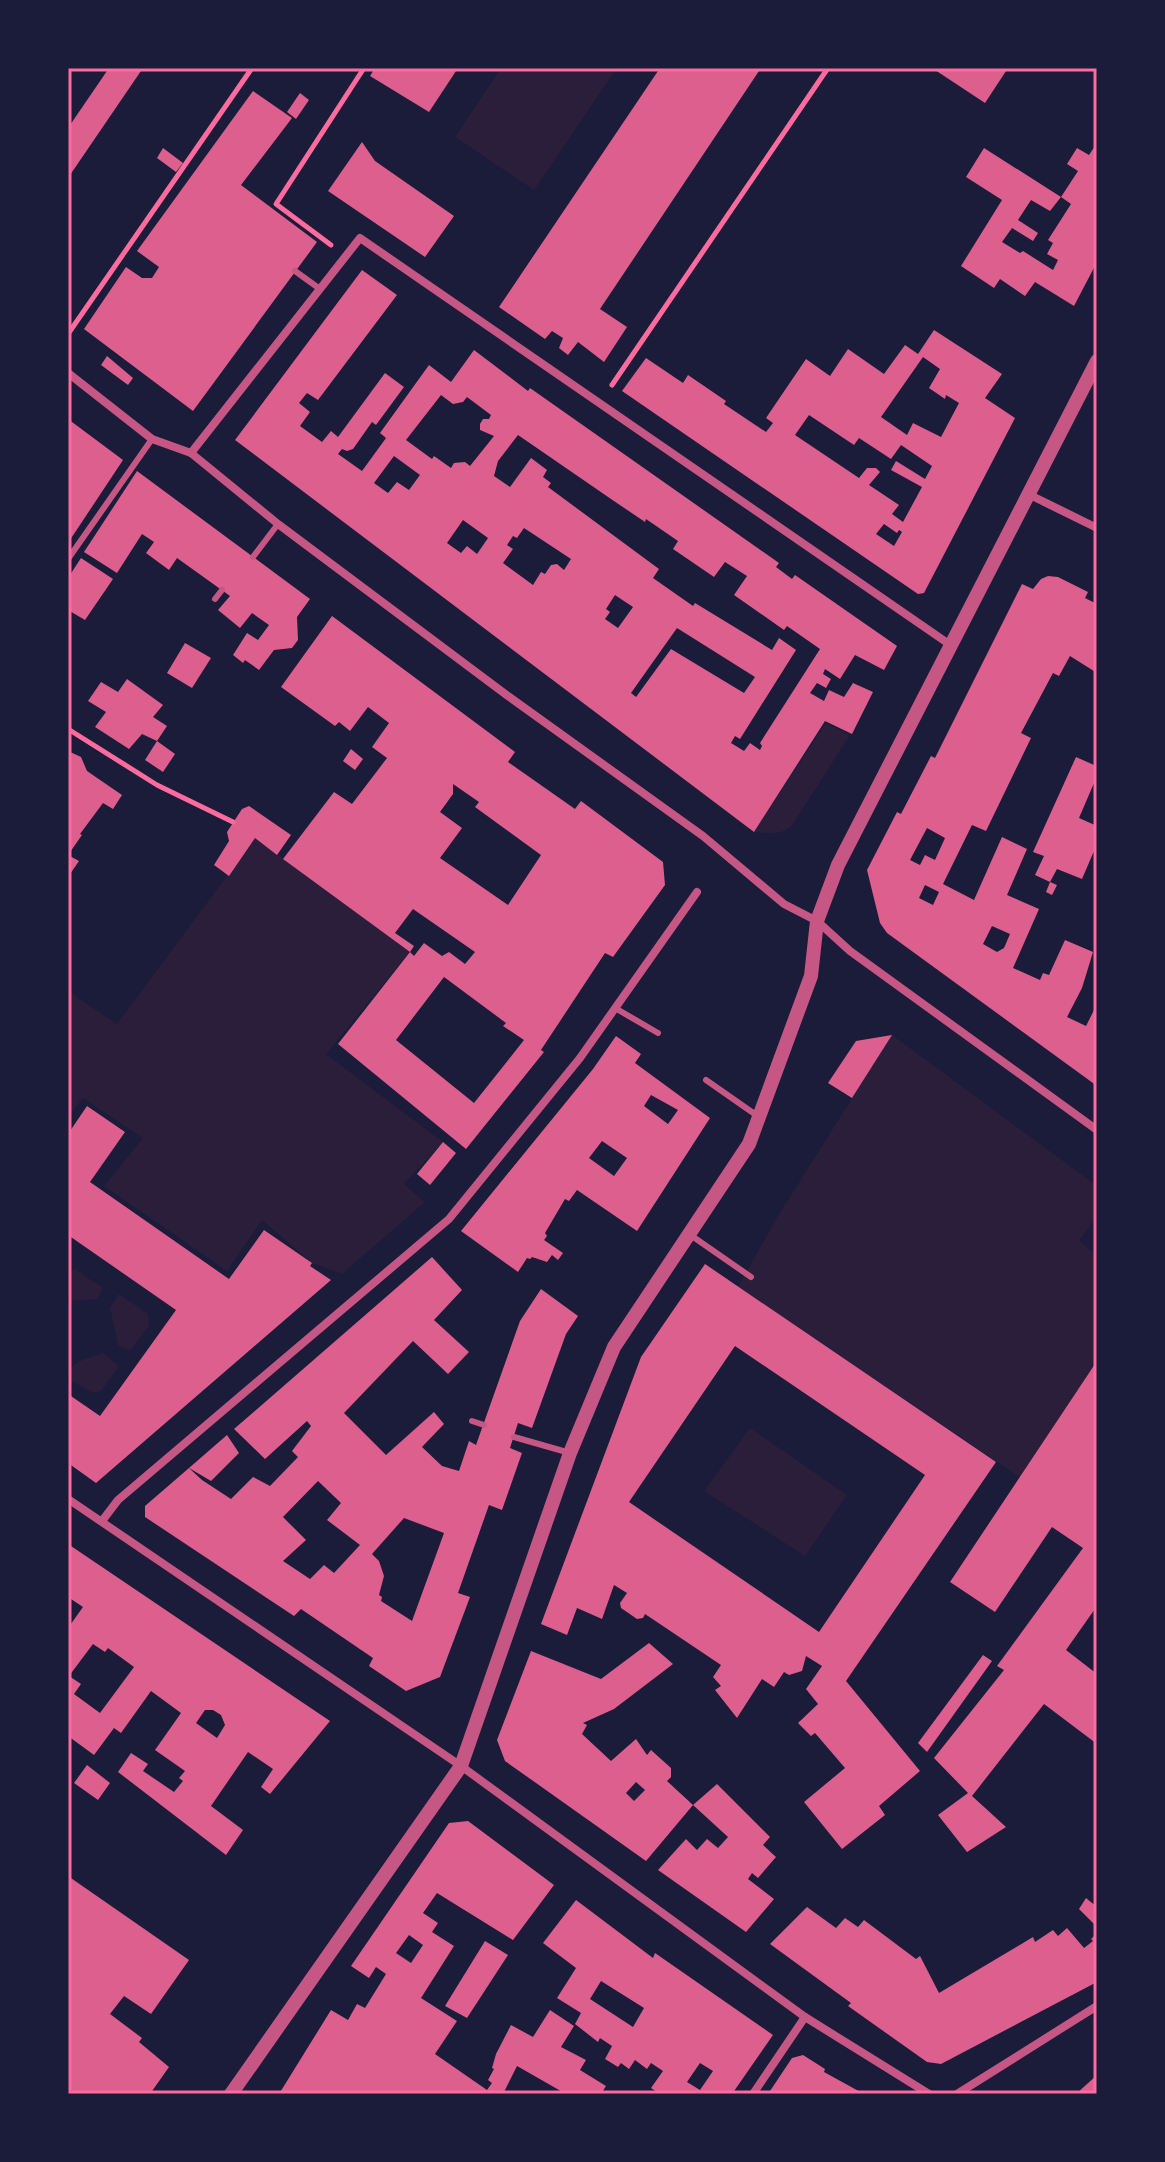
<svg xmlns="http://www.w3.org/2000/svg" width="1165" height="2162" viewBox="0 0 1165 2162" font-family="Signika,sans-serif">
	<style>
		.green { fill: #2a1e3b }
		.building { fill: #dd5f8e; fill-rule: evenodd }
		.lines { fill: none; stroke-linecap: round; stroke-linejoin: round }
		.path { stroke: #ff6b9d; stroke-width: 5 }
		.service { stroke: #c65784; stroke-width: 6 }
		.minor { stroke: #c65784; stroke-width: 8 }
		.tertiary { stroke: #c65784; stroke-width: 14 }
		.neatline { fill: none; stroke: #ff6b9d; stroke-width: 3 }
	</style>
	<rect width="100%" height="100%" fill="#1b1b3a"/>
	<g class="green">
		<polygon points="501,68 617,68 534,190 455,137"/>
		<path d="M826,723L850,735L793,824C783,836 769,833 754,832Z"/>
		<polygon points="255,838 410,952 326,1054 443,1142 404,1184 425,1202 342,1274 312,1263 262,1220 227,1271 104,1186 143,1138 83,1098 68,1117 68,991 117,1024"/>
		<polygon points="892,1035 1097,1186 1097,1216 1079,1241 1097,1255 1097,1362 1021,1478 738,1287 779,1214"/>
		<polygon points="75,1269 103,1288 97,1299 68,1301 68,1271"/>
		<polygon points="119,1294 148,1314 149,1325 130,1351 118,1345 110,1308"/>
		<path d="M103,1353L119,1366L101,1391L93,1393L68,1379C68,1360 88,1359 103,1353Z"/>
		<polygon points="750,1428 847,1495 805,1556 704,1491"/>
	</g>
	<g class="building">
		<polygon points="109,68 143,68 68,178 68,128"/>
		<polygon points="375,68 458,68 429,112 370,76"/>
		<polygon points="660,68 761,68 600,309 627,327 604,362 578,342 568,355 559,348 563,338 552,331 545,339 499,307"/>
		<polygon points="932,68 1008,68 985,103"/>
		<polygon points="253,91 292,118 241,185 317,242 193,411 84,329 126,267 142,278 152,278 159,267 137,251"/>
		<polygon points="300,93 309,100 296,119 287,112"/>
		<polygon points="362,142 375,161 454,216 425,257 328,191"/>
		<polygon points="1097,143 1097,262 1074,306 1035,282 1025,296 1000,279 994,288 961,266 1002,200 966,177 984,148 1061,197 1050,211 1031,200 1018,220 1038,233 1033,241 1012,228 1002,242 1020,253 1023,251 1053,270 1058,260 1047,254 1053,243 1048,240 1071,204 1061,197 1078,171 1067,164 1077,148 1089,155"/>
		<polygon points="163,148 183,163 176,172 157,158"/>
		<path d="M362,270L397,295L318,400L307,393L299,403L310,412L300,426L322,442L331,431L338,437L385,373L404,387L376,425L372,422L353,449L347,451L342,449L338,454L362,471L386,438L380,433L429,365L451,382L474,350L528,391L530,388L779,563L776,567L792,579L795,575L897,646L884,670L855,655L840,679L825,669L823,674L831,679L826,688L817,683L810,693L824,701L829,690L844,697L853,683L873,692L852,734L825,721L754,832L235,440ZM441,395L453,404L463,402L467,397L491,415L489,419H483L480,424V430L494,436L470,466L465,462L454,463L451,468L434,456L432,459L406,440ZM518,435L611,499L645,522L646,519L678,541L673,549L714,577L725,562L747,576L734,595L784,630L787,626L820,649L760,743L762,746L760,750L750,743L744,751L731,743L735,736L740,739L796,650L779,638L772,650L695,603L693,606L653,578L659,569L548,487L551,483L543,477L547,470L531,458L510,487L494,476L498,461ZM394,456L420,475L409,490L397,482L388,493L374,483ZM463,520L488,538L477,554L467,546L461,553L447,543ZM524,528L571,559L564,570L557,564L551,565L545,574L541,572L533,585L503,563L513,549L507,545L513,536L517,538ZM615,595L633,607L618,628L605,619L610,612L606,609ZM677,628L755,677L744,693L671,649L636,697L631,693Z"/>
		<path d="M934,330L1002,374L985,398L1015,418L924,593L918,594L622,391L646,358L683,383L688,375L726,401L724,404L766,432L773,423L766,418L806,359L830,376L848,349L884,374L905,345L918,354ZM923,357L940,369L929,388L945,399L946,395L959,403L941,437L913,423L907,435L881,417ZM809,415L854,445L859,438L891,459L901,445L932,466L925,479L896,461L891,470L922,487L903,522L892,514L899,505L869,485L880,472L876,468H867L859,478L795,435ZM884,524L897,533L899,530L902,532L894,546L876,534Z"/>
		<polygon points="107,356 133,378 128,385 101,365"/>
		<polygon points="68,419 123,460 68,543"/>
		<polygon points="137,471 310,599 297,617 298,640 292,648 274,650 259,670 245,660 243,663 233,655 247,633 258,640 269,625 252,613 240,628 218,610 230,596 177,558 169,570 146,553 154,542 142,534 117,573 84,552"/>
		<polygon points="81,558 113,579 85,620 68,610 68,578"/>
		<path d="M1048,576L1058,577L1088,592L1085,598L1097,604V673L1070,656L1059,676L1053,673L1021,733L1031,738L986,831L972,825L943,884L974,900L1002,837L1027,849L1007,895L1039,909L1013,968L1040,980L1043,973L1049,975L1065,940L1093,952L1082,988L1067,1017L1086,1026L1097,1004V1086L887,933L880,923L867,870L897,812L901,814L931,756L935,758L1022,584L1033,589L1041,579ZM927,828L945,838L935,860L925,855L920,865L910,860ZM925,885L939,892L933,905L919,898ZM992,926L1010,934L1004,948L997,952L983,944Z"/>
		<path d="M332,616L515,752L508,762L575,809L581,801L663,862L665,885L613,957L605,953L541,1050L544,1052L466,1149L338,1044L410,952L414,956L424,943L442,956L449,952L465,964L475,952L413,909L395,933L414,946L410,952L283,859L334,792L352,804L387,758L372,747L389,723L368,707L350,731L339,722L335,726L281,687ZM453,784L479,802L475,807L541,855L508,905L440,858L462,828L440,812L453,794ZM444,977L506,1023L503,1026L524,1040L474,1103L396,1040Z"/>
		<polygon points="185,643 211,658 192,688 167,673"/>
		<polygon points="127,679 163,705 153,717 167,726 157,741 142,734 129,749 95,727 106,712 88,701 101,682 118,692"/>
		<polygon points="157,741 175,754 163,772 145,760"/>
		<polygon points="351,749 363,759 355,770 343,761"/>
		<polygon points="68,751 81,757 87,771 122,795 113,809 103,803 80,834 82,835 68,855 79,861 68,877"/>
		<polygon points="1076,757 1094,765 1097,757 1097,776 1079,818 1097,826 1097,844 1082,879 1057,869 1050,882 1057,885 1052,895 1046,892 1050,882 1035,875 1044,856 1033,852"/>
		<polygon points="249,806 291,835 277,855 255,838 229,876 214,865 229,841 227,832 242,809"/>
		<polygon points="892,1035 852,1098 828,1083 856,1041"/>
		<path d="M616,1036L641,1054L635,1063L710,1118L637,1231L577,1190L569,1201L565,1199L545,1233L547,1236L544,1240L563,1253L558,1260L552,1255L547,1262L532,1257L530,1259L527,1258L518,1272L461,1231L593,1069ZM651,1095L678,1110L668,1124L644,1106ZM602,1141L627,1158L614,1176L589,1158Z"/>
		<polygon points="87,1106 125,1132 90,1182 229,1279 264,1230 312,1263 310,1266 331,1280 96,1483 68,1463 68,1394 100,1416 176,1310 68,1235 68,1134"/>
		<polygon points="443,1142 456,1153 430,1185 417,1174"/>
		<path d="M432,1257L462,1290L434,1320L469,1352L448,1374L413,1341L344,1413L386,1455L434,1412L444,1424L422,1447L442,1466L459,1471L469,1441L476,1445L520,1321L541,1289L578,1316L566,1334L532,1428L518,1423L510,1448L522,1453L502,1510L489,1505L458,1593L470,1597L440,1677L406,1691L369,1666L373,1658L301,1609L294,1616L145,1517V1506L189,1468L202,1480L231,1499L253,1477L270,1486L298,1457L292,1451L311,1426L307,1421L265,1459L234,1429ZM318,1481L341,1503L327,1520L360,1545L334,1573L324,1565L310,1579L283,1561L306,1540L283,1517ZM404,1518L444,1533L412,1621L381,1601L382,1597L379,1595L384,1576L379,1561L372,1554Z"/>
		<path d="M705,1264L996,1462L846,1681L920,1771L879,1806L885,1815L842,1849L804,1802L845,1768L815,1733L811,1736L798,1723L818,1704L806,1689L822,1666L806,1656L802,1671L789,1675L784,1672L774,1687L762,1679L737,1718L715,1690L721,1686L713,1677L721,1665L645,1614L643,1618L637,1619L621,1608L620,1603L627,1593L614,1585L602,1619L577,1608L567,1635L541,1624L641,1357ZM735,1346L925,1475L819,1632L629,1502Z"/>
		<polygon points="1097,1361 1097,1606 1066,1650 1097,1674 1097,1744 1044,1704 972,1796 1006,1827 967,1852 938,1815 968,1793 934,1758 1004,1670 997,1666 1083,1548 1052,1527 995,1612 950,1582"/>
		<polygon points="227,1435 239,1453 211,1481 189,1468"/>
		<path d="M68,1544L330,1721L270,1794L261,1787L273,1769L248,1752L211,1806L243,1830L226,1855L118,1772L131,1753L148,1764L143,1771L174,1792L183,1781L179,1778L185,1771L155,1750L181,1713L151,1691L121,1733L114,1728L94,1755L68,1736V1628L83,1607L68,1597ZM93,1644L105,1652L108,1648L134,1667L100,1713L74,1694L81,1684L69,1676ZM205,1710H213L221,1715L225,1725L217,1738L196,1723Z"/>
		<path d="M649,1643L673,1664L614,1709L583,1723L587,1725L582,1734L611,1761L636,1739L647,1755L651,1750L671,1768V1777L667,1781L693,1805L646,1861L505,1761L497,1740L531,1651L601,1679ZM636,1782L645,1790L634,1801L626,1793Z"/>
		<polygon points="983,1655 992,1661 927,1752 918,1743"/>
		<polygon points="87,1765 110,1783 98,1800 74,1783"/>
		<polygon points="717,1784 770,1837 763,1845 776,1857 758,1878 752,1873 748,1879 774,1899 746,1932 658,1870 686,1839 697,1850 707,1839 718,1848 728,1837 693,1805"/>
		<path d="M468,1821L554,1885L513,1940L437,1893L423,1913L438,1923L432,1932L454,1946L421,1998L457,2021L435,2054L487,2090L492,2083L488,2080L494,2069L492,2068L496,2054L511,2025L533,2037L550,2010L574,2026L561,2047L586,2060L580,2070L606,2086L601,2094H566L517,2066L503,2094H279L331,2010L348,2020L357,2004L365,2008L386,1974L376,1967L369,1978L351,1966L449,1823ZM409,1935L423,1945L411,1963L396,1953Z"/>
		<polygon points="68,1876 189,1960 151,2014 124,1996 110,2014 142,2038 139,2042 169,2067 150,2094 68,2094"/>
		<polygon points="1086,1898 1097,1907 1097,1927 1079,1909"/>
		<path d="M576,1900L653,1958L655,1953L773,2035L732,2094H681L678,2092L660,2094L651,2088L663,2071L651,2063L647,2069L635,2060L629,2069L621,2063L618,2067L605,2059L612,2046L600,2038L598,2042L575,2024L581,2013L557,1998L576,1968L543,1943ZM601,1981L644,2008L633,2027L590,1999ZM700,2063L713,2071L700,2090L687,2082Z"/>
		<polygon points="807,1907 836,1928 845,1918 858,1927 864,1920 916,1959 920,1956 939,1993 1033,1937 1035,1942 1053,1930 1058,1936 1067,1928 1084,1948 1093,1941 1091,1939 1097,1933 1097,1982 941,2064 927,2062 848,2006 851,2003 770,1944"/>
		<polygon points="485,1941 508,1955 467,2018 445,2006"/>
		<polygon points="803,2055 825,2069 824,2072 864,2094 768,2094 792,2058"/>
		<polygon points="1097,2075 1097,2094 1076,2094"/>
	</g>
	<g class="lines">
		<g class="path">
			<polyline points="331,245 276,204 364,68"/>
			<polyline points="68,334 252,68"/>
			<polyline points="612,385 828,68"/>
			<polyline points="68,729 157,785 233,822"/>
		</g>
		<g class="service">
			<polyline points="295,271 320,289"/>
			<polyline points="253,557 278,524"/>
			<polyline points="68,559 152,439"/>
			<polyline points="215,599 222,590"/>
			<polyline points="615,1008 658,1033"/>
			<polyline points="706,1080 759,1117"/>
			<polyline points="689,1234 751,1277"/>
			<polyline points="472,1421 484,1425"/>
			<polyline points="514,1437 570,1453"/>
		</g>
		<g class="minor">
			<polyline points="68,373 152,439 191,453 278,524 508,696 703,836 784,904 817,921 850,951 1097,1130"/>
			<polyline points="191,453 360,238 949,644"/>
			<polyline points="1028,494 1097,528"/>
			<polyline points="68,1499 461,1766 805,2017 929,2094"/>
			<polyline points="102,1521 118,1500 449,1219 580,1058 697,892"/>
			<polyline points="753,2094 805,2017"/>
			<polyline points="957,2094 1097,2006"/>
		</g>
		<polyline class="tertiary" points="231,2094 461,1766 570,1453 614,1347 749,1144 811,976 817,921 838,865 1097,361"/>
	</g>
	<rect width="1165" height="2162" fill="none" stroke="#1b1b3a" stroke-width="140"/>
	<rect x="70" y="70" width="1025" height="2022" class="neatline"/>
</svg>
